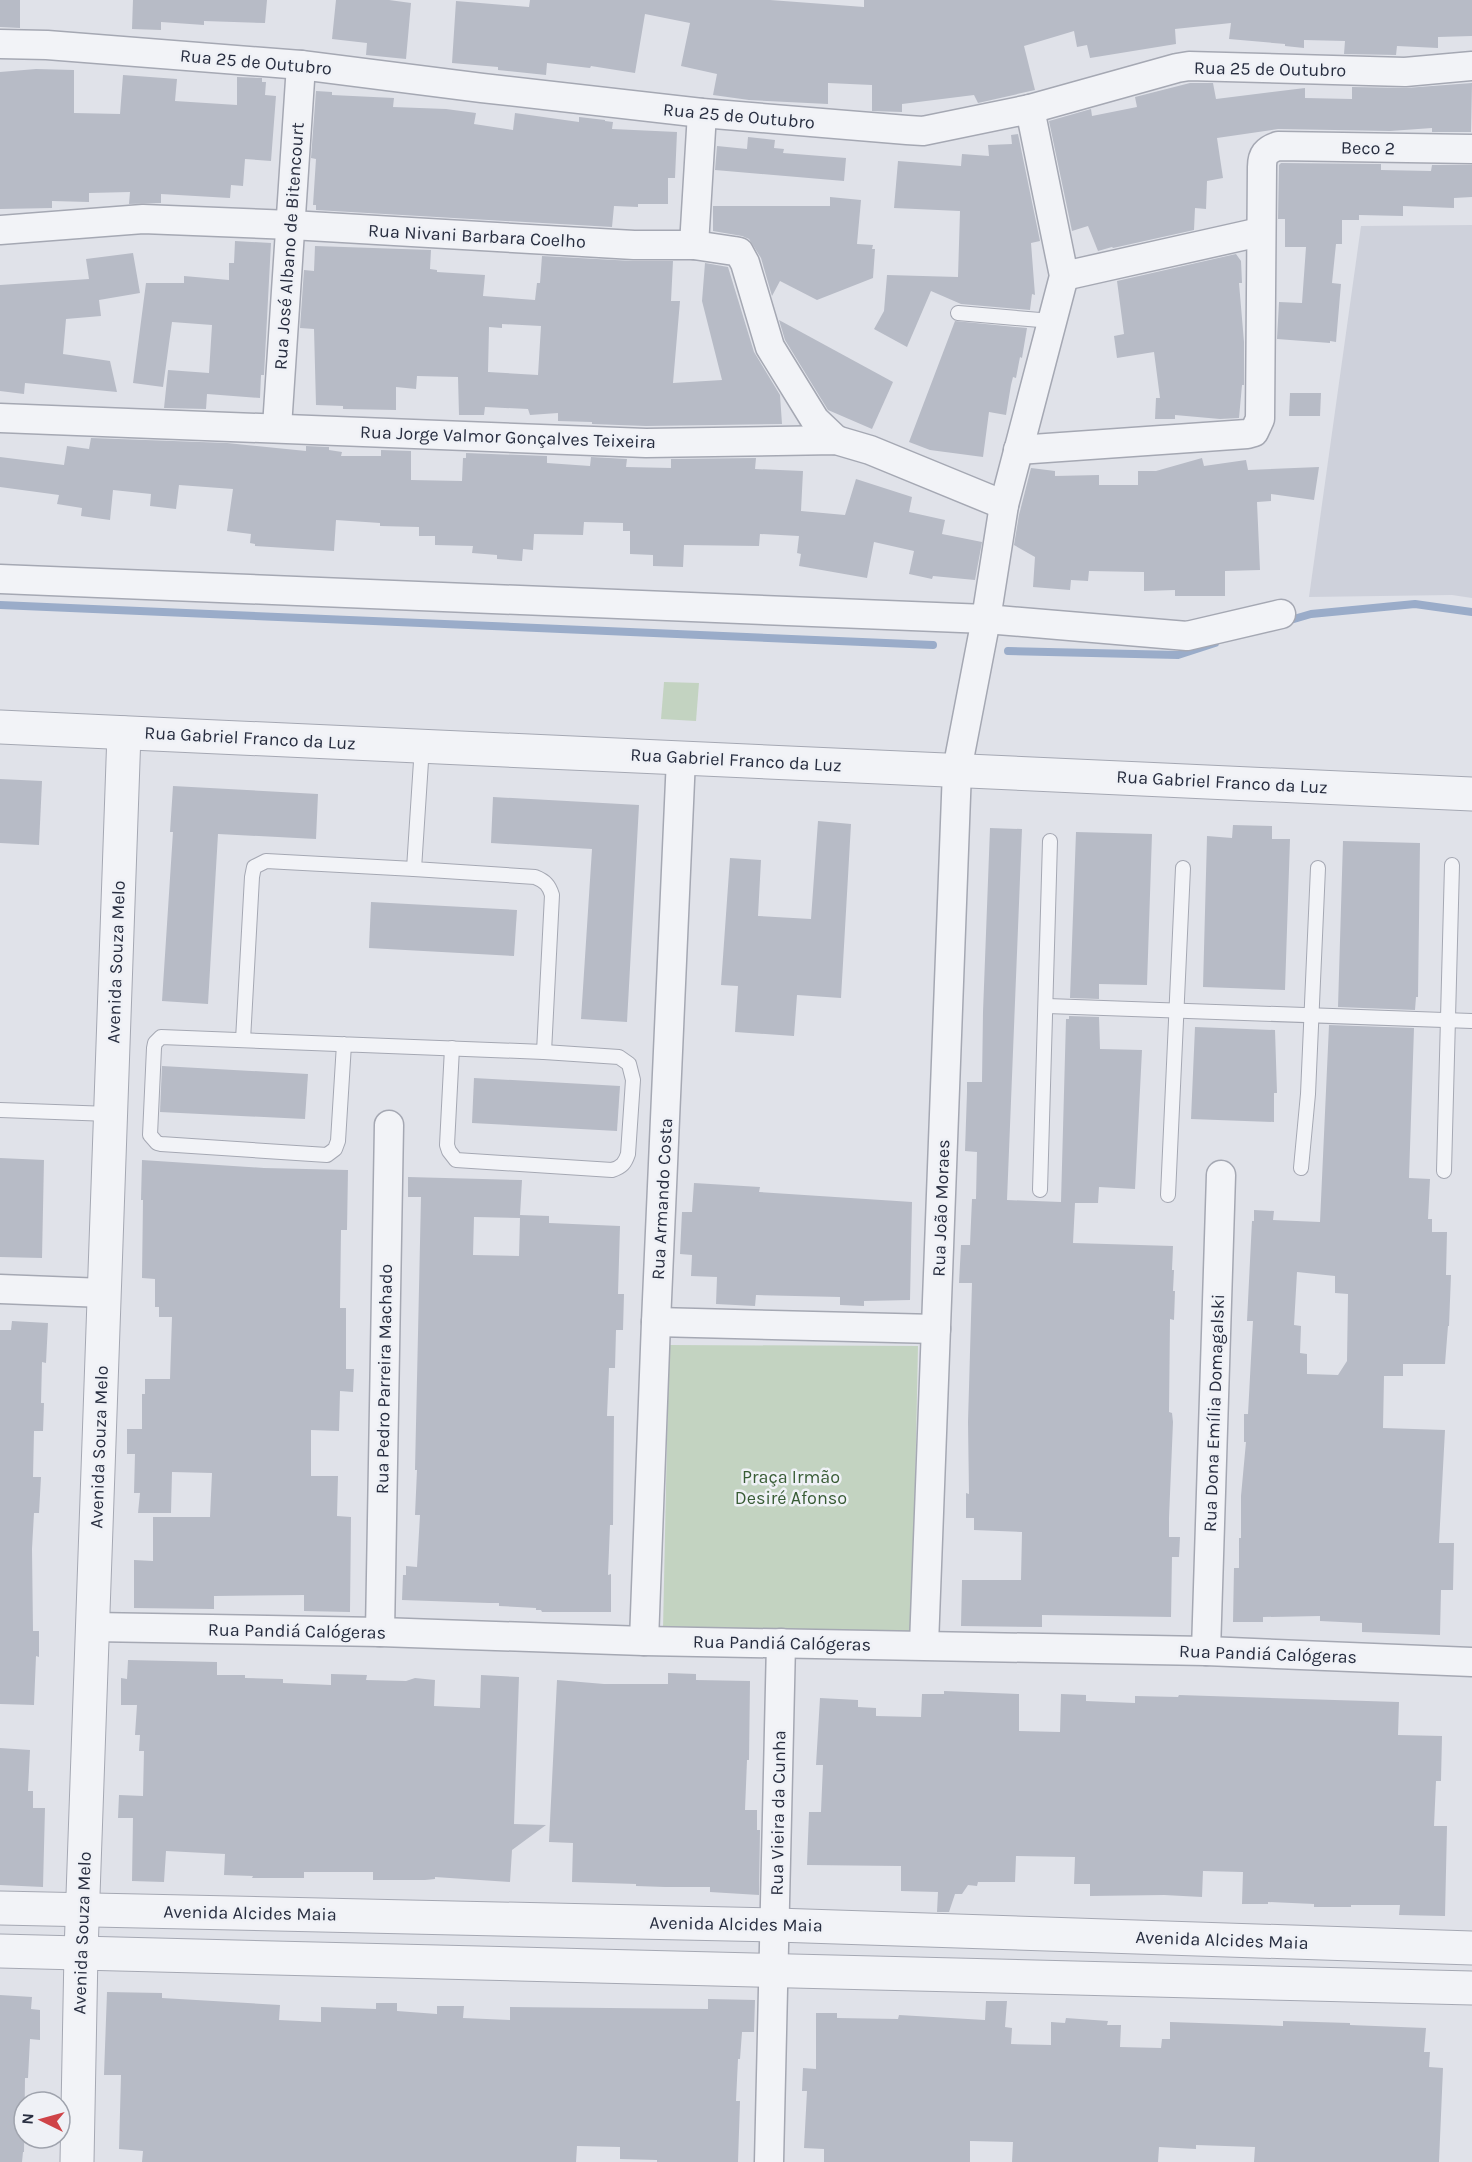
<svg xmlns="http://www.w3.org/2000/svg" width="1472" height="2162" viewBox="0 0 1472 2162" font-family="Karla,sans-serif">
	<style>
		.built { fill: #ced1db }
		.green { fill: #c3d3c1 }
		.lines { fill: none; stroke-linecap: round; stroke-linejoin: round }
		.stream { stroke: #9aacc9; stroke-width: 8 }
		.building { fill: #b7bbc6; fill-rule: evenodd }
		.service-casing { stroke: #a5a8b3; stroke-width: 16 }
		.minor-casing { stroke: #a5a8b3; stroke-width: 31 }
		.tertiary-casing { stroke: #a5a8b3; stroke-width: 35 }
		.service { stroke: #f2f3f7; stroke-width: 14 }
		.minor { stroke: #f2f3f7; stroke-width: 28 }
		.tertiary { stroke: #f2f3f7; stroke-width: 33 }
		.labels { text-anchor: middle; stroke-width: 5; stroke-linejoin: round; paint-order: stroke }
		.street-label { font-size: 18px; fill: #282e40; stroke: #eff1f6 }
		.park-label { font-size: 18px; fill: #385c35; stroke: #eff1f6 }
	</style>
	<rect width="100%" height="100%" fill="#e0e2e9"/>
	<polygon class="built" points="1472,225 1472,598 1452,595 1309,597 1361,226"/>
	<g class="green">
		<polygon points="664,682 699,683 696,721 661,719"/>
		<polygon points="669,1345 918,1346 912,1633 663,1629"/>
	</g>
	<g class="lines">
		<g class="stream">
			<polyline points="0,605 933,645"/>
			<polyline points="1287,621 1311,614 1415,604 1472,612"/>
			<polyline points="1008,651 1178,655 1215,643"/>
		</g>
	</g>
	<g class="building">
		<polygon points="0,0 20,0 20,28 0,27"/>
		<polygon points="133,0 267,0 265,23 204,21 204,25 161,22 161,30 132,29"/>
		<polygon points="336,0 389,0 411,3 406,59 366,55 367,43 332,39"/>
		<polygon points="530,0 770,0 864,7 864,0 1472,0 1472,36 1438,37 1438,48 1397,46 1396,55 1344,54 1345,41 1304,40 1304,48 1285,46 1285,44 1229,39 1231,23 1175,29 1176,44 1090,58 1087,45 1077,47 1074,31 1024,46 1035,90 978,103 974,95 902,104 902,112 872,111 872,85 828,83 828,104 749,100 713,95 717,74 681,66 690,23 645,14 635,73 591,66 590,68 547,63 546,75 498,70 498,67 452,63 456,1 529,7"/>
		<polygon points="36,69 74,70 74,113 120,114 123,75 177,79 175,101 237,105 237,77 262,78 262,82 266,82 265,95 276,96 271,161 245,159 243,186 231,185 230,198 161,194 161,203 129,204 130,192 89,193 89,202 52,201 52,208 0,209 0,72"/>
		<polygon points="1190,83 1213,83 1216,99 1305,88 1305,98 1352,99 1352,87 1406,88 1472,83 1471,132 1432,132 1432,128 1390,131 1278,129 1217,138 1223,178 1207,181 1206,209 1195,208 1194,230 1113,248 1112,247 1098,251 1088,226 1072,231 1049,121 1091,109 1092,116 1137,107 1135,97"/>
		<polygon points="316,91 332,92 332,95 394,98 393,107 446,109 476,113 474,124 513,130 515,113 579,122 579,117 605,120 605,121 613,122 612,129 677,132 675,178 668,178 668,204 638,204 638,207 614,206 612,227 316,210 316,205 313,205 316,159 311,158"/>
		<polygon points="1018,134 1040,241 1031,243 1035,295 1032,294 1030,310 961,304 931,291 907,347 874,329 884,311 887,275 958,277 960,211 894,208 898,161 961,166 962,154 989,156 988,145 1012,144 1011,135"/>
		<polygon points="748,137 775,140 774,148 784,149 783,153 846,158 844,181 715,170 717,146 747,149"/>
		<polygon points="1281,163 1381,164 1381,170 1431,171 1432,165 1472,165 1472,197 1454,198 1454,208 1403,206 1403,216 1359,215 1359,220 1342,220 1342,244 1336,244 1332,283 1341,284 1336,342 1330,341 1330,343 1277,339 1279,302 1302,303 1306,247 1285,247 1285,219 1278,219 1279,165"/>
		<polygon points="830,197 861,200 857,244 873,245 872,249 875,249 873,278 817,300 780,281 772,296 761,258 749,239 742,236 713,231 713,206 830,206"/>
		<polygon points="235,241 271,243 264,375 261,375 260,398 207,394 206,409 164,408 168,370 209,373 212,325 172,322 163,387 133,383 146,283 184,283 184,276 229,280 229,263 234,263"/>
		<path d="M315,246L431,250L430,269L437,270V272L485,275L483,296L535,300L537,283H540L542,256L633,261H673L671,301H680L673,383L722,380L702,301L705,263L728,267L754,352L780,395L782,424L646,426L592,424V422L558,421V413L530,415L528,409L485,407L484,415H459L458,377L417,376L416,389L396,387V410L343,409V406L316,405L314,329L300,328L304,270L314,271ZM502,324L541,326L538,375L488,372L489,327L502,328Z"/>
		<polygon points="133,253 140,293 99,300 101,316 66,319 63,354 110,361 117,392 25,383 24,394 0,391 0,285 89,279 86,259"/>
		<polygon points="1236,254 1241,261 1242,283 1239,283 1244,342 1244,385 1242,385 1239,418 1220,419 1175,415 1175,419 1155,419 1156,398 1160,398 1154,352 1117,358 1114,336 1124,334 1117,281"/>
		<polygon points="779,320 893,382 872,429 828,410 785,340"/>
		<polygon points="955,321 1027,328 1022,358 1020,357 1016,378 1013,377 1011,385 1006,415 989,412 983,457 930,450 909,442"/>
		<polygon points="1290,393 1321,393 1320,416 1289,416"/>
		<polygon points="91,438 227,443 306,451 306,446 329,447 329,450 342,452 341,456 381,456 381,450 411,451 411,480 462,481 463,458 466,458 466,453 547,456 547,463 590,466 591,457 627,459 626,467 671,468 671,459 756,458 755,469 803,471 801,511 845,515 856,479 912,497 909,512 945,520 942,534 982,542 975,580 933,576 932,579 909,574 914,551 874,542 867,578 799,566 801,554 797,553 799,536 760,534 759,546 684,545 683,567 653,566 653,555 630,554 630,531 623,531 623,523 584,522 583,535 534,534 533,550 523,549 522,561 497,559 497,555 472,553 473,546 435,545 435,536 419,536 419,527 380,526 380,523 336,520 334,551 255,546 255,544 250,543 251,534 227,531 233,489 179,485 176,509 150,506 151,494 113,490 110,520 81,516 82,508 57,504 59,495 0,487 0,457 64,465 67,446 89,449"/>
		<polygon points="1202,458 1204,466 1246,460 1248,470 1319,467 1314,500 1271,494 1271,501 1257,502 1260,570 1225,571 1225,596 1175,596 1175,590 1144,591 1144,572 1089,571 1088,581 1071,580 1070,590 1033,587 1035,557 1014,545 1019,515 1031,468 1055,471 1055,476 1099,475 1099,485 1138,485 1138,471 1156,471"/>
		<polygon points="0,779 42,781 39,845 0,843"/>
		<polygon points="173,786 318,794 316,839 218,834 208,1004 162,1001 173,832 170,832"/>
		<polygon points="493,797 639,805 627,1022 581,1019 592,849 491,843"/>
		<polygon points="818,821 851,824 841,998 797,995 794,1036 735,1032 738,986 721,985 730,858 761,860 758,916 811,919"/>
		<polygon points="1233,825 1272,826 1272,839 1290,839 1285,990 1203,987 1207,836 1232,838"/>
		<polygon points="990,828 1022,829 1007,1200 1061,1202 1066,1019 1069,1019 1069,1016 1099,1017 1100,1049 1142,1050 1135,1189 1099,1187 1098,1203 1075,1203 1073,1243 1173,1246 1172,1270 1174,1270 1173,1291 1175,1291 1174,1320 1170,1319 1169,1412 1172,1413 1173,1422 1169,1518 1169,1537 1180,1537 1179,1557 1172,1557 1171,1617 1042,1615 1042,1627 961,1626 962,1580 1021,1580 1022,1532 974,1530 974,1518 966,1518 966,1493 969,1494 968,1422 972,1283 959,1283 961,1245 970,1245 972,1199 976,1199 977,1152 965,1151 967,1092 967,1082 982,1082 983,1012"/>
		<polygon points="1076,832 1152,834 1147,985 1099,984 1099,999 1070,998"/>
		<polygon points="1343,841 1420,843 1418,997 1416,997 1415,1010 1338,1007"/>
		<polygon points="371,902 517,910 514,956 369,948"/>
		<path d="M1329,1025L1414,1028L1409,1178L1430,1179L1428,1219H1432V1232H1447L1446,1275H1451L1449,1326H1448L1445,1364H1403V1376H1384L1383,1428L1445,1430L1439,1543H1454L1453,1590H1441L1440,1635L1362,1632V1623L1320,1621V1616L1263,1617V1622H1233L1234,1568H1239V1538H1241V1496L1246,1442H1244V1414H1248L1253,1321H1247L1252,1221H1254V1210L1274,1211L1273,1220L1320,1222ZM1297,1272L1335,1276V1293L1348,1294L1347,1361L1338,1375L1307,1374V1354L1300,1353L1301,1326L1294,1325Z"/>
		<polygon points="1195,1027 1275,1030 1277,1093 1274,1093 1274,1122 1191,1119"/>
		<polygon points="162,1066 308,1074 305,1119 160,1112"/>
		<polygon points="474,1078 620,1086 617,1131 472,1123"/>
		<polygon points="0,1158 44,1160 42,1258 0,1257"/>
		<polygon points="142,1160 264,1168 348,1170 347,1230 341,1230 340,1308 346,1308 346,1369 354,1369 353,1392 340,1391 339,1431 311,1430 311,1476 338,1476 337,1516 351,1517 350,1612 304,1611 304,1595 214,1596 214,1609 134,1608 134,1560 153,1561 153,1517 210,1517 212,1473 172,1472 171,1513 138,1513 140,1493 134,1493 135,1454 127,1454 127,1429 142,1429 142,1394 145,1394 145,1379 170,1379 172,1317 159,1317 159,1307 155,1307 155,1279 142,1278 143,1200 141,1200"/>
		<path d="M408,1177L522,1180L520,1215L549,1216V1223L620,1226L618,1294H624L623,1330H616L615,1368H609L607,1416H614L613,1525H610L608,1575L611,1574V1612H542L541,1610H536V1608L499,1606V1603H489L402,1600L403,1575H406V1566L417,1567L420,1515H415L417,1470H415L421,1197H408ZM474,1217L520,1218L519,1256L473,1255Z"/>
		<polygon points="694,1183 760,1187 759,1192 912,1202 910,1300 864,1301 864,1306 840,1305 840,1297 756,1295 755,1306 716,1304 717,1277 691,1276 692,1255 680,1254 682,1212 692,1212"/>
		<polygon points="12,1321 48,1323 46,1363 42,1362 41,1403 44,1403 43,1431 34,1431 33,1477 41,1477 39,1513 34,1513 32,1549 33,1631 39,1631 39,1657 36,1656 34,1705 0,1704 0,1330 11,1330"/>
		<polygon points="128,1660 217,1662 217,1675 245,1675 245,1678 283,1679 283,1683 331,1685 331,1674 367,1675 366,1680 406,1681 415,1678 435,1680 434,1706 480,1708 481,1675 519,1677 514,1824 546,1825 512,1850 510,1882 435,1877 435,1879 425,1880 373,1880 373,1872 304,1872 304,1878 252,1878 253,1876 224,1875 225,1854 166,1851 164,1882 132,1881 133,1818 118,1818 119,1795 143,1796 144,1751 139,1751 140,1735 135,1735 137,1705 121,1705 121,1678 127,1679"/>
		<polygon points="668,1673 696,1674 696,1680 750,1681 749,1760 747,1760 745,1810 757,1810 757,1830 760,1830 759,1895 710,1892 710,1887 665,1887 636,1886 636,1884 572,1882 573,1843 549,1842 557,1680 604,1684 668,1684"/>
		<polygon points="944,1691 1019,1694 1019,1731 1060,1732 1061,1694 1086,1695 1086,1701 1135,1703 1135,1696 1178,1697 1179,1695 1399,1702 1398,1735 1442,1736 1441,1781 1436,1781 1434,1826 1447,1826 1445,1916 1399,1915 1400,1905 1351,1905 1351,1907 1314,1907 1314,1904 1268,1902 1268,1904 1242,1904 1243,1872 1203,1871 1202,1897 1164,1895 1090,1896 1090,1884 1074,1884 1075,1857 1016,1856 1015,1882 978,1882 977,1886 968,1885 962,1894 955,1894 949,1912 937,1912 938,1892 901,1891 901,1866 807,1865 809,1812 821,1812 823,1765 816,1765 820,1698 858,1700 858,1707 876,1708 876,1716 921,1717 922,1694 944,1694"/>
		<polygon points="0,1748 30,1750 28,1791 33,1791 33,1808 45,1808 43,1887 0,1885"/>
		<polygon points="107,1992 162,1993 162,1998 280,2005 279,2020 321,2022 321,2007 376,2009 376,2003 397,2003 397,2011 437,2014 437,2006 464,2006 463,2018 510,2020 510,2007 708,2009 708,1999 755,2000 754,2032 742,2032 740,2059 738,2059 736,2101 740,2101 738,2162 657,2162 657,2160 620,2159 620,2147 577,2146 576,2162 142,2162 143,2151 119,2149 121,2075 104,2075"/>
		<polygon points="0,1995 32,1997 31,2009 40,2010 40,2040 30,2039 28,2078 25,2078 24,2152 23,2152 22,2162 0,2162"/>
		<polygon points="986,2001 1007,2001 1005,2027 1012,2028 1011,2044 1051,2045 1051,2022 1065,2023 1066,2018 1108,2021 1107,2025 1121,2025 1120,2047 1161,2048 1162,2039 1170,2039 1170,2022 1283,2026 1283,2021 1350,2023 1350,2025 1426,2028 1424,2052 1430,2052 1429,2067 1443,2068 1439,2162 1254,2162 1255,2147 1196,2145 1196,2149 1159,2147 1158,2162 1012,2162 1013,2142 970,2141 970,2162 824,2162 824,2149 804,2148 807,2091 802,2091 803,2068 816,2069 816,2013 837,2013 837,2018 898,2019 899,2015 985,2020"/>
	</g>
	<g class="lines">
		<defs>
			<g id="service">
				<polyline points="958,313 1052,321"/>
				<polyline points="1047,1006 1472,1021"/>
				<polyline points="243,1040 252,877 254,867 266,861 414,869"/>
				<path d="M344,1044L338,1141L335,1149L327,1155L161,1144L157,1143L150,1135L154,1048L155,1043L161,1037L544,1052L552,895C549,885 545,881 535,877L414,869L422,746"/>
				<path d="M452,1048L447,1145L449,1151L456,1160L612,1170C622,1167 625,1163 628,1154L633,1080L629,1064L619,1057L544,1052"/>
				<polyline points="0,1110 110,1114"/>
				<polyline points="1301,1168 1308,1094 1318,868"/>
				<polyline points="1444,1171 1452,865"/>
				<polyline points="1040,1190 1050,841"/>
				<polyline points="1168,1195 1183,868"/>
			</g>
			<g id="minor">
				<polyline points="0,44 47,45 301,65 482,88 702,113 907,130 923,131 1030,109 1177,68 1189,66 1405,72 1472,66"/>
				<polyline points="0,230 143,219 291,225 634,245 694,245 734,251 739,252 745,263 770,347 815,420 836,440"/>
				<polyline points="694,245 702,113"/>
				<polyline points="1064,276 1260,232"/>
				<polyline points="0,418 646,443 836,440 870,450 1004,505"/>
				<polyline points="277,427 301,65"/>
				<path d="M1018,450L1247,434L1254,432L1260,419L1262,167C1262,155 1266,150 1278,146L1472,149"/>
				<polyline points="0,579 986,619 1187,636 1281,614"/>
				<polyline points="0,1289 104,1293"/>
				<polyline points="656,1322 936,1329"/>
				<polyline points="93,1627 380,1632 644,1641 1206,1651 1472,1662"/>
				<polyline points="380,1632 389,1125"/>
				<polyline points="644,1641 656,1322 681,758"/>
				<polyline points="924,1645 957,770 986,619 1004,505 1064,276 1030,109"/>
				<polyline points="1206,1651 1221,1175"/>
				<polyline points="769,2162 781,1643"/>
			</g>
			<g id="tertiary">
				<polyline points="0,727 1472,794"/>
				<polyline points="0,1908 776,1925 1472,1948"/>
				<polyline points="0,1951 1472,1988"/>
				<polyline points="77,2162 81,1952 124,733"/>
			</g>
		</defs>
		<use href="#service" class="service-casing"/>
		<use href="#minor" class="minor-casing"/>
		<use href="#tertiary" class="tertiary-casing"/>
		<use href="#service" class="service"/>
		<use href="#minor" class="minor"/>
		<use href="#tertiary" class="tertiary"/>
	</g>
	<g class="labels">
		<g class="street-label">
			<text transform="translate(256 62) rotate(5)" y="6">Rua 25 de Outubro</text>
			<text transform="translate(1270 69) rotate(1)" y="6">Rua 25 de Outubro</text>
			<text transform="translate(739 116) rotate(5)" y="6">Rua 25 de Outubro</text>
			<text transform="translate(1368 148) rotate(1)" y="6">Beco 2</text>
			<text transform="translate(477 236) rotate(3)" y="6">Rua Nivani Barbara Coelho</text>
			<text transform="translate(289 246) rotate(-86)" y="6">Rua José Albano de Bitencourt</text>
			<text transform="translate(508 437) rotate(2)" y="6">Rua Jorge Valmor Gonçalves Teixeira</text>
			<text transform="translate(250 738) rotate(3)" y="6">Rua Gabriel Franco da Luz</text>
			<text transform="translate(736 760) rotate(3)" y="6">Rua Gabriel Franco da Luz</text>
			<text transform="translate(1222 782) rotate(3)" y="6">Rua Gabriel Franco da Luz</text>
			<text transform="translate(116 962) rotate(-88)" y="6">Avenida Souza Melo</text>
			<text transform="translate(662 1199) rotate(-87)" y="6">Rua Armando Costa</text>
			<text transform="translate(941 1208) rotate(-88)" y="6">Rua João Moraes</text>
			<text transform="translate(384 1379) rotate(-89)" y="6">Rua Pedro Parreira Machado</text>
			<text transform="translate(1214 1413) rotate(-88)" y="6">Rua Dona Emília Domagalski</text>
			<text transform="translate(99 1447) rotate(-88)" y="6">Avenida Souza Melo</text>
			<text transform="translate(297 1631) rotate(1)" y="6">Rua Pandiá Calógeras</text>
			<text transform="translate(782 1643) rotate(1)" y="6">Rua Pandiá Calógeras</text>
			<text transform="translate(1268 1654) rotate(2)" y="6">Rua Pandiá Calógeras</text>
			<text transform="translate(778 1813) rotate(-89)" y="6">Rua Vieira da Cunha</text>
			<text transform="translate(250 1913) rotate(1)" y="6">Avenida Alcides Maia</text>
			<text transform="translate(736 1924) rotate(1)" y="6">Avenida Alcides Maia</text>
			<text transform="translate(82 1933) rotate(-88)" y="6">Avenida Souza Melo</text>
			<text transform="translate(1222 1940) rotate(2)" y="6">Avenida Alcides Maia</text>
		</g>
		<g class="park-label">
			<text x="791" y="1483">Praça Irmão<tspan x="791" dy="21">Desiré Afonso</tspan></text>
		</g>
	</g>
	<g transform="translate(42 2120) rotate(275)"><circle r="28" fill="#eff1f6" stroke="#9fa3ad" stroke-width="1.5"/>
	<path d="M0-4.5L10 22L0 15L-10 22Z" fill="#cf4348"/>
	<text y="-9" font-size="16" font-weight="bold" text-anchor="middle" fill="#282e40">N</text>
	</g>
</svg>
